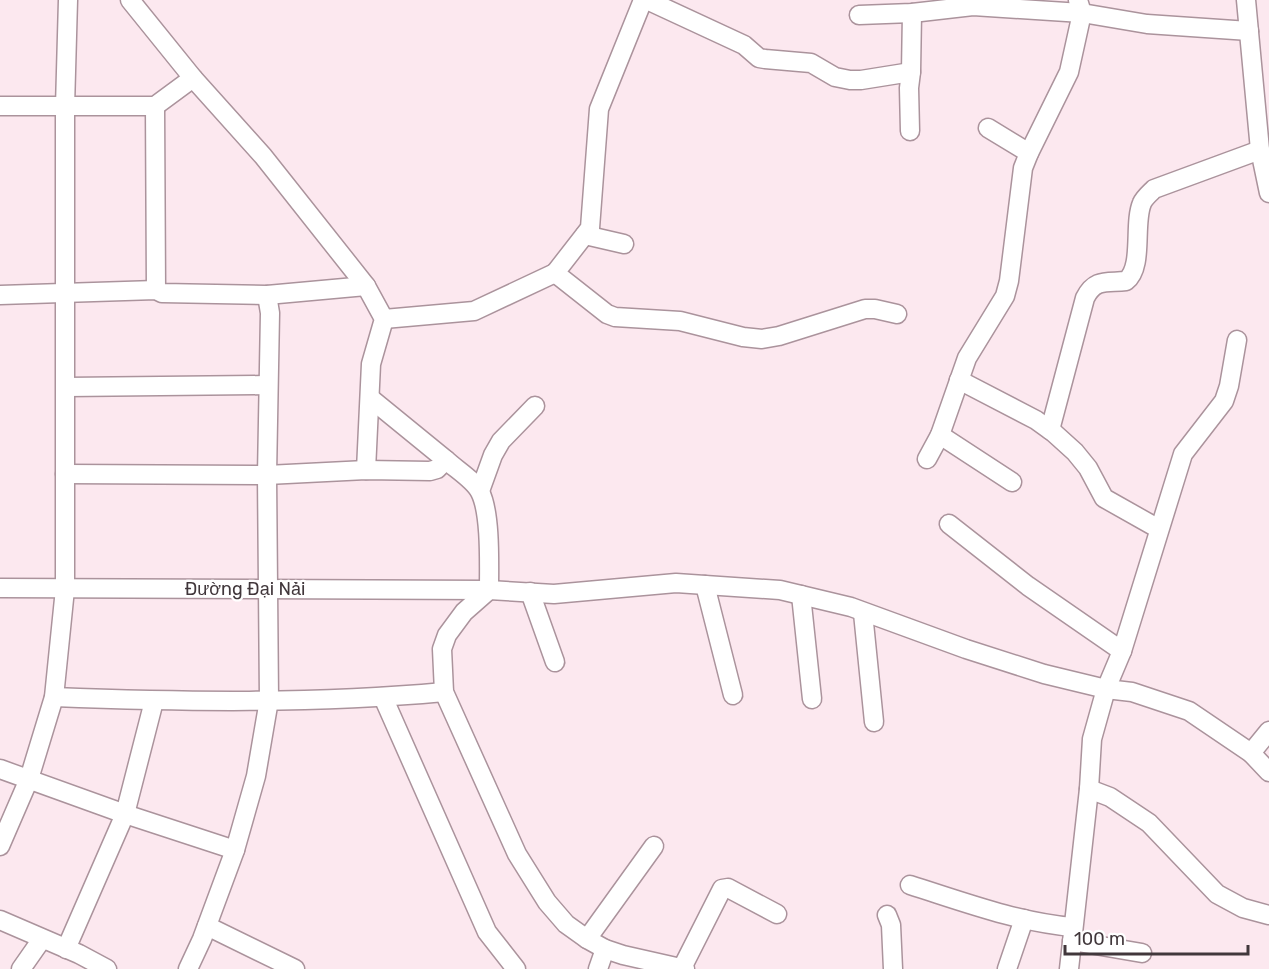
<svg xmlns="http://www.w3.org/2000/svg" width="1269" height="969" viewBox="0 0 1269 969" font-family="Rubik,sans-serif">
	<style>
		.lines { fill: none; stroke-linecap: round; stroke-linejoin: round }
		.minor-casing { stroke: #ab939c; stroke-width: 21 }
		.minor { stroke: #fff; stroke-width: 18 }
		.labels { text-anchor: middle; stroke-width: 4.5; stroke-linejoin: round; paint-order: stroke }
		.street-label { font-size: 18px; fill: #41373b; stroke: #fff }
	</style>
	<rect width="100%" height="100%" fill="#fce8ef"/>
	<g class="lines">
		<defs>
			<g id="minor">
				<polyline points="130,0 193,78 263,156 366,286 384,319 371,364 366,470"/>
				<polyline points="643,0 599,109 590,228 555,273 607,314 615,317 680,321 743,337 762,339 779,336 865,309 875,309 897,314"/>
				<polyline points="647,0 744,45 759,58 765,59 811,63 835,77 850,80 861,80 911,72 912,13"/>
				<polyline points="1246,0 1260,150 1269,193"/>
				<polyline points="859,15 912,13 973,6 1082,13 1147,24 1249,31"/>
				<polyline points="0,106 155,106 193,78"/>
				<polyline points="155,106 156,290"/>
				<polyline points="988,128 1029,153"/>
				<polyline points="910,131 909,88 911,72"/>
				<polyline points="585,235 624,244"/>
				<polyline points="0,295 156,290 162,293 267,295 366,286"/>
				<polyline points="384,319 474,311 555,273"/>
				<polyline points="959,380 1036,420 1054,433 1075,452 1088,468 1104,498 1159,529"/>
				<polyline points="66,387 268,385"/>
				<path d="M1050,430L1085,298C1095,278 1107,283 1126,281C1144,267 1133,224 1142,203C1144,198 1150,193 1154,189L1260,150"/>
				<polyline points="940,435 1012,482"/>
				<polyline points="927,459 940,435 967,358 1005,296 1009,281 1023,168 1029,153 1069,72 1082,13 1078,0"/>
				<path d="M446,460C457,470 474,480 480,492C491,513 489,566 489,590"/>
				<polyline points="65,474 267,475 366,470 430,471 437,469 446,460 370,398"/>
				<polyline points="480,491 493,455 501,441 535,406"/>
				<polyline points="949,524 1028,586 1122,651"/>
				<polyline points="705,585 733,695"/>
				<polyline points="0,588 489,590 554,594 676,583 780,590 851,607 966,649 1044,674 1106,689 1132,692 1189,711 1251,753 1269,772"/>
				<polyline points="489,590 464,612 447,635 442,649 444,692 517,854 547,902 566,924 587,939 605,949 623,955 685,969"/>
				<polyline points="530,592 555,662"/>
				<polyline points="801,595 812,699"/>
				<polyline points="863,613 874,722"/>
				<path d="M54,697C184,702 315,704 444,692"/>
				<polyline points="383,697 487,932 516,969"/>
				<polyline points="1251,753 1269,731"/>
				<polyline points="0,769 125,814 235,850"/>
				<polyline points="1089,789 1110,797 1149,823 1217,894 1243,908 1269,915"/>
				<polyline points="0,846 29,779 54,697 65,589 65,107 68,0"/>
				<path d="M910,885C964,902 1017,922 1073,927"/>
				<polyline points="887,915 891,925 893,969"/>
				<polyline points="0,920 79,954 107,969"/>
				<polyline points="207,926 295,969"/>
				<polyline points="587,939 654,846"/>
				<polyline points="1072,941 1142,953"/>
				<polyline points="66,949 125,814 154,701"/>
				<polyline points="682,968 722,889 728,888 777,914"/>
				<polyline points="21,969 42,939"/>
				<polyline points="188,969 202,939 235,850 256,776 269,700 267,475 270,313 267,295"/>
				<polyline points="598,969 605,949"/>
				<polyline points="1007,969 1024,919"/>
				<polyline points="1069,969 1089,789 1092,739 1106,689 1122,651 1183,454 1224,401 1229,386 1237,340"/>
			</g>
		</defs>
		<use href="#minor" class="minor-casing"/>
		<use href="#minor" class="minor"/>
	</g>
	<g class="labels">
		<g class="street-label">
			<text x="245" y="595">Đường Đại Nải</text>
		</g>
	</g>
	<path d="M1065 945v9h183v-9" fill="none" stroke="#41373b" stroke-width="3"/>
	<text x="1074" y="945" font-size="18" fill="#41373b" stroke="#ffffff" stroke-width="4.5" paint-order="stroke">100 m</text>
</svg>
